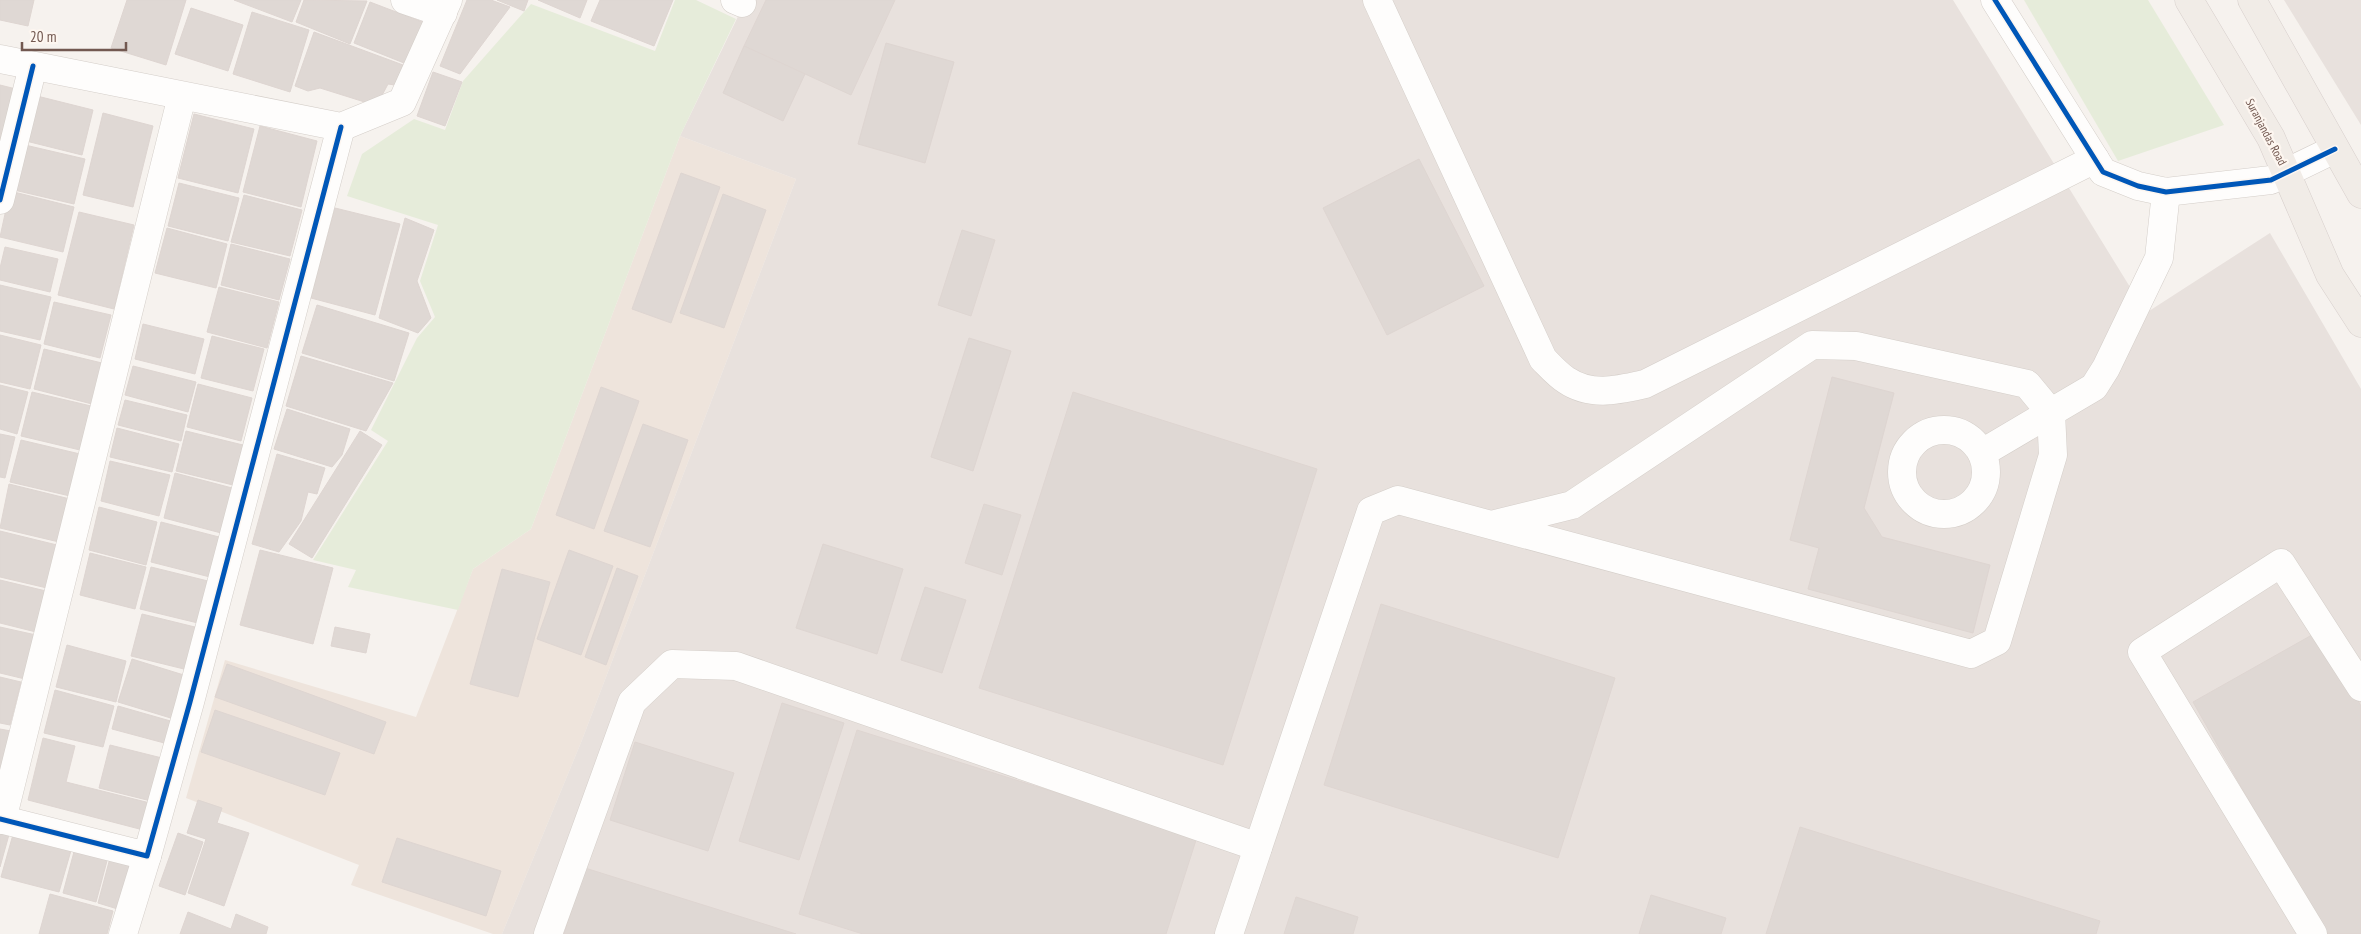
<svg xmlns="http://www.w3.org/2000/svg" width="2361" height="934" viewBox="0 0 2361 934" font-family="'PT Sans Narrow',sans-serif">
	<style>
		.residential { fill: #eee4dc }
		.industrial { fill: #e8e1dd }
		.green { fill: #e6ecda }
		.building { fill: #dfd8d4; stroke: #ded5d1 }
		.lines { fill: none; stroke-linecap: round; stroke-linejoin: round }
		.minor-casing { stroke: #d4cec9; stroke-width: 29 }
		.major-casing { stroke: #d7cfcc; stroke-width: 29 }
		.minor { stroke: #fefdfc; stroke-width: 28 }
		.major { stroke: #f1ece7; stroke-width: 28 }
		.cycleway-casing { stroke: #fdf6f0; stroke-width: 8 }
		.cycleway { stroke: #0057b8; stroke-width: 5 }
		.labels { text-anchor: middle; stroke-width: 4.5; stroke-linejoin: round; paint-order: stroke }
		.street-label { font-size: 12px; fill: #725850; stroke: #fdf6f0 }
	</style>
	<rect width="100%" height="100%" fill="#f6f2ee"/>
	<polygon class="residential" points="680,136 796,179 582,740 502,934 493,934 351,885 359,865 186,798 225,660 416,717 473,569 531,529"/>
	<g class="industrial">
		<polygon points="746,0 1953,0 2146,313 2270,233 2361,389 2361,934 502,934 582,740 796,179 680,136"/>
		<polygon points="2284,0 2361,0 2361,125"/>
	</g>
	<g class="green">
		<polygon points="675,0 696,0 736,19 680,136 531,529 473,569 458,610 348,587 356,570 313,560 388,441 371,430 417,338 435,317 420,281 438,225 347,196 362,154 414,119 445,130 463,81 531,4 655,51"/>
		<polygon points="2024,0 2148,0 2224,125 2118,161"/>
	</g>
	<g class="building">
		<polygon points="0,0 34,0 28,26 0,20"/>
		<polygon points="127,0 186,0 166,65 111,48"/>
		<polygon points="234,0 301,0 292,22"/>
		<polygon points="304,0 367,1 350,44 296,22"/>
		<polygon points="467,0 491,0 510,7 460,74 440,66"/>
		<polygon points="497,0 528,0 524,11"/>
		<polygon points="538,0 587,0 580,18"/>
		<polygon points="600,0 673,0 654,46 591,21"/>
		<polygon points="766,0 895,0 851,95 744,46"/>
		<polygon points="370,2 425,23 409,65 354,43"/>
		<polygon points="191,8 243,25 228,71 175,54"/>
		<polygon points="252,12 309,30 290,92 233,74"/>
		<polygon points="314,32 403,65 395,85 388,84 379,101 371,104 320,88 308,91 295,86"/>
		<polygon points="886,43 954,62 925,163 858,144"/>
		<polygon points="744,46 805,74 783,121 723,93"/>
		<polygon points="433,72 462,82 445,126 417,116"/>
		<polygon points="0,85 16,89 3,140 0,139"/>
		<polygon points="37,96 93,110 82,155 26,141"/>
		<polygon points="103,113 153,126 133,207 83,195"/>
		<polygon points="194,114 254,129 238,193 178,178"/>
		<polygon points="260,126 317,141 301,207 243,192"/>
		<polygon points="25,145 85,159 74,204 14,190"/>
		<polygon points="1419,159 1484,286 1387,335 1323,208"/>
		<polygon points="681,173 720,187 671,323 632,309"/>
		<polygon points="179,183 239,198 228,241 168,226"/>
		<polygon points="10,191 74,207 63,252 0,237"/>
		<polygon points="723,194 766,210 724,328 680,313"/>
		<polygon points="244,195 302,210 290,256 231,242"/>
		<polygon points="335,208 400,224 375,315 311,298"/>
		<polygon points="79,212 134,225 114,309 58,295"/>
		<polygon points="405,218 434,230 417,281 431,318 418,333 379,318"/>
		<polygon points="167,228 227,244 216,288 155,273"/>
		<polygon points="962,230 995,240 971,316 938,305"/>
		<polygon points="231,244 290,259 279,300 221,285"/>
		<polygon points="5,247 58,259 50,292 0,280 0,268"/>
		<polygon points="0,285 51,297 40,340 0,331"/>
		<polygon points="219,287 279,302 267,348 207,332"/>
		<polygon points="54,302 111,315 100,358 44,344"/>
		<polygon points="317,305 409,333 394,381 302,353"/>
		<polygon points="143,324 204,339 195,374 135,359"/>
		<polygon points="0,335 41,345 30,389 0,382"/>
		<polygon points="212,336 264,349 253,391 201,378"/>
		<polygon points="969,338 1011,351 973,471 931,457"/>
		<polygon points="44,349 102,363 92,404 34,389"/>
		<polygon points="301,356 393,383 366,431 286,406"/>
		<polygon points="133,366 196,382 188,412 125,395"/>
		<polygon points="1832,377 1894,393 1864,508 1882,537 1990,565 1973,633 1808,589 1819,548 1790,540"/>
		<polygon points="198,384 252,398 241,441 187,427"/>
		<polygon points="0,385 28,392 17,434 0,429"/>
		<polygon points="601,387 639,401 594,529 556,515"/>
		<polygon points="32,392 91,406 80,450 21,436"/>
		<polygon points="1073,392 1317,469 1223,765 979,688"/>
		<polygon points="125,400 187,415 181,441 118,425"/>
		<polygon points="287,409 350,429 342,455 332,467 274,449"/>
		<polygon points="643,424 688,440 650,547 604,531"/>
		<polygon points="117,428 179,444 172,472 110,457"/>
		<polygon points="186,431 243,445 233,485 176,471"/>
		<polygon points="360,431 382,445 312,558 289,544"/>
		<polygon points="0,434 15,437 5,478 0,477"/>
		<polygon points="21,440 80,454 70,496 10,482"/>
		<polygon points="277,454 325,468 317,494 308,492 301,521 279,552 252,544"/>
		<polygon points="110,461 170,475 159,516 101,501"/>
		<polygon points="175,473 236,489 225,534 164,518"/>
		<polygon points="9,484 70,499 59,542 0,528"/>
		<polygon points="984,504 1021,515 1002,575 965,563"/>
		<polygon points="99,507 157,522 146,565 89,550"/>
		<polygon points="161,522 219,537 210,577 151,562"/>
		<polygon points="0,531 57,545 47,588 0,577"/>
		<polygon points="823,544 903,569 877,654 796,628"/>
		<polygon points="260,550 333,568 313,644 240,625"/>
		<polygon points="569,550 613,566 581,655 537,639"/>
		<polygon points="90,553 146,567 135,609 80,595"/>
		<polygon points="151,567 212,582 202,624 140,609"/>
		<polygon points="617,568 638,576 606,665 585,657"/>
		<polygon points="502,569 550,582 518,697 470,684"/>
		<polygon points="0,580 46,591 36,632 0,623"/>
		<polygon points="925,587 966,600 942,673 901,660"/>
		<polygon points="1381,604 1615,678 1558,858 1324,785"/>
		<polygon points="142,614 199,628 188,670 131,656"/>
		<polygon points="0,627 36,635 25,679 0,673"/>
		<polygon points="335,627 370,634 366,653 331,646"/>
		<polygon points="2319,631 2361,706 2361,934 2325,934 2193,702"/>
		<polygon points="67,645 126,661 116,702 56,687"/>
		<polygon points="132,659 187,676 174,719 118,702"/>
		<polygon points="227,664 386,722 374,754 215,697"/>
		<polygon points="0,677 21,682 10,725 0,723"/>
		<polygon points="55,690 114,706 103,747 44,733"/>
		<polygon points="782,703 844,723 799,860 739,841"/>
		<polygon points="118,706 174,722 168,744 112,729"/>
		<polygon points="215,710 340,753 325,795 201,752"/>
		<polygon points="0,729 11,731 0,775"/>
		<polygon points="857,730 1197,837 1166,934 863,934 799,914"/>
		<polygon points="43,738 75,746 66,782 158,805 151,832 28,800"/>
		<polygon points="635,742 734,773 708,851 610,820"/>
		<polygon points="110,745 166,759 155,802 99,788"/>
		<polygon points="198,800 222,808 217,823 249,833 224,906 188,893 206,839 187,833"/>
		<polygon points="1800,827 2100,921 2096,934 1766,934"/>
		<polygon points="0,829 10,831 0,867"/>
		<polygon points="14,831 72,847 59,892 1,877"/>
		<polygon points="178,833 203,842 185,895 159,886"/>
		<polygon points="397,838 501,871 486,916 382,882"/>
		<polygon points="75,848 108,857 96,902 63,893"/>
		<polygon points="110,858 134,865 121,910 98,903"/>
		<polygon points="585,868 796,934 564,934"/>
		<polygon points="50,894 113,911 107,934 39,934"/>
		<polygon points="1651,895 1726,918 1721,934 1639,934"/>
		<polygon points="1296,897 1358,917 1353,934 1284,934"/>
		<polygon points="188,912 231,929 236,914 268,927 266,934 180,934"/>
	</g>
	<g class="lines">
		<defs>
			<g id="minor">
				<polyline points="405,0 443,13"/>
				<polyline points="735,0 742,3"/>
				<path d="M1377,0L1543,359C1550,366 1558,375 1566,380C1591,397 1618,390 1645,384L2095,159"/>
				<polyline points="1995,0 2103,172 2138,186 2166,192 2271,180 2335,149"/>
				<polyline points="0,59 341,127 402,102 448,0"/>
				<polyline points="0,200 33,66"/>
				<circle cx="1944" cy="472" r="42"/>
				<polyline points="1982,453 2094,387 2106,368 2159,258 2166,192"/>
				<polyline points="0,819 147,856 190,702 341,127"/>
				<polyline points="2,820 182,96"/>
				<polyline points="123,934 147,856"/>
				<polyline points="548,934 632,702 672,664 736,666 1258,847"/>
				<polyline points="1229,934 1371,511 1398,500 1971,654 1997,641 2053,455 2051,413 2027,384 1856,346 1812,345 1572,505 1491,525"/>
				<polyline points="2313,934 2142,652 2281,563 2361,687"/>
			</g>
			<g id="major">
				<polyline points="2189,0 2271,138 2330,275 2361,323"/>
				<polyline points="2252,0 2361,194"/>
			</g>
		</defs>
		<use href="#minor" class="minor-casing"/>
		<use href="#major" class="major-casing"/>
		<use href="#minor" class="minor"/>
		<use href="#major" class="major"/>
		<defs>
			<g id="cycleway">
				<polyline points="1995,0 2103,172 2138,186 2166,192 2271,180 2335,149"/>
				<polyline points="0,200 33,66"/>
				<polyline points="0,819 147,856 190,702 341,127"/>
			</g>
		</defs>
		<use href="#cycleway" class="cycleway-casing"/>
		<use href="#cycleway" class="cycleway"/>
	</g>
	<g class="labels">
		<g class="street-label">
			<text transform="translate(2266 132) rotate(62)" y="4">Suranjandas Road</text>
		</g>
	</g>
	<path d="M22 42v8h104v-8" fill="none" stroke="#725850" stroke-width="2.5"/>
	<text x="30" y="42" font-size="15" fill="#725850" stroke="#fdf6f0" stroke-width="4" paint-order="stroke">20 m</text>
</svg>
